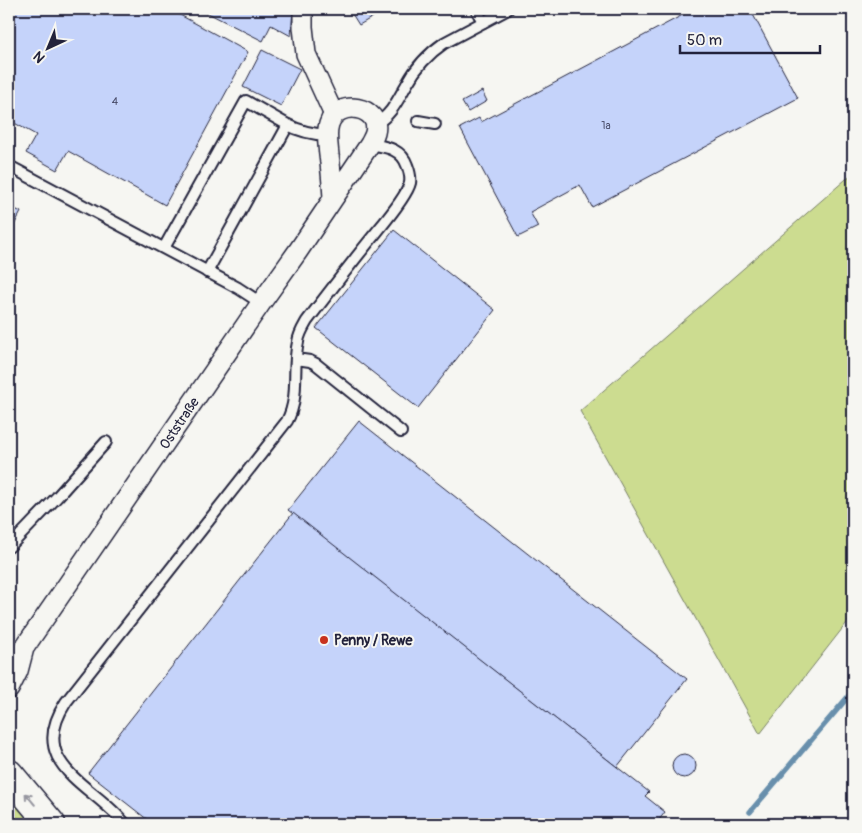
<svg xmlns="http://www.w3.org/2000/svg" width="862" height="833" viewBox="0 0 862 833" font-family="Pangolin,sans-serif">
	<style>
		.green { fill: #ccdc90; stroke: #777f66 }
		.lines { fill: none; stroke-linecap: round; stroke-linejoin: round }
		.stream { stroke: #678fac; stroke-width: 5.5 }
		.building { fill: #c5d3fa; stroke: #22223b }
		.service-casing { stroke: #22223b; stroke-width: 14 }
		.minor-casing { stroke: #22223b; stroke-width: 22 }
		.secondary-casing { stroke: #22223b; stroke-width: 31 }
		.service { stroke: #f6f6f2; stroke-width: 10 }
		.minor { stroke: #f6f6f2; stroke-width: 19 }
		.secondary { stroke: #f6f6f2; stroke-width: 28 }
		.oneway { stroke: #9797a0 }
		.poi-dot { fill: #c8321e; stroke: #f6f6f2; stroke-width: 2 }
		.labels { text-anchor: middle; stroke-width: 4; stroke-linejoin: round; paint-order: stroke }
		.number-label { font-size: 11px; fill: #4b4e6b }
		.street-label { font-size: 14px; fill: #22223b; stroke: #f6f6f2 }
		.poi-label { font-size: 14px; font-weight: bold; fill: #22223b; stroke: #f6f6f2; text-anchor: start }
	</style>
	<rect width="100%" height="100%" fill="#f6f6f2"/>
	<filter id="ink" filterUnits="userSpaceOnUse"><feTurbulence type="fractalNoise" baseFrequency=".02" numOctaves="2"/><feDisplacementMap in="SourceGraphic" scale="10" xChannelSelector="R" yChannelSelector="G"/><feConvolveMatrix kernelMatrix="1 2 1 2 8 2 1 2 1" color-interpolation-filters="sRGB"/></filter>
	<g filter="url(#ink)">
		<g class="green">
			<polygon points="853,173 853,615 760,734 580,411"/>
			<polygon points="9,792 35,824 20,824 9,812"/>
		</g>
		<g class="lines">
			<polyline class="stream" points="750,812 853,691"/>
		</g>
		<g class="building">
			<polygon points="9,9 169,9 248,52 165,205 68,151 57,170 26,153 36,135 9,120"/>
			<polygon points="200,9 293,9 291,36 271,25 263,41"/>
			<polygon points="349,9 369,9 373,17 359,25"/>
			<polygon points="694,9 750,9 798,98 592,207 580,185 530,212 538,227 518,237 460,128 479,118 481,122"/>
			<polygon points="262,50 300,69 281,106 243,87"/>
			<polygon points="482,91 487,101 468,112 462,102"/>
			<polygon points="9,206 21,212 9,235"/>
			<polygon points="394,230 495,310 418,408 316,328"/>
			<polygon points="359,421 687,679 617,767 288,510"/>
			<polygon points="293,513 649,792 645,796 665,812 656,824 153,824 88,773"/>
			<circle cx="684" cy="766" r="12"/>
		</g>
		<g class="lines">
			<defs>
				<g id="service">
					<polyline points="476,9 483,22"/>
					<polyline points="418,121 435,124"/>
					<path d="M375,124C392,115 398,99 407,84C416,67 428,54 444,43L508,9"/>
					<path d="M288,125C301,132 313,134 327,135"/>
					<polyline points="9,166 238,288 261,303"/>
					<polyline points="164,248 246,101 288,125 207,272"/>
					<polyline points="296,359 310,361 316,364 401,432"/>
					<polyline points="9,547 57,497 106,442"/>
					<path d="M125,824C93,784 25,765 66,702L287,421C300,397 292,368 298,342C299,334 303,328 307,321C330,291 352,262 375,234C384,223 407,196 410,183C411,177 409,170 407,165C401,148 385,147 370,144"/>
				</g>
				<g id="minor">
					<polyline points="303,9 303,27 306,54 334,115"/>
					<path d="M9,689L18,671L24,648L261,303L298,251L370,144C372,140 374,137 375,133C382,106 337,98 329,124C326,133 328,145 329,155C331,169 332,183 333,197"/>
				</g>
				<polyline id="secondary" points="9,774 51,824"/>
			</defs>
			<use href="#service" class="service-casing"/>
			<use href="#minor" class="minor-casing"/>
			<use href="#secondary" class="secondary-casing"/>
			<use href="#service" class="service"/>
			<use href="#minor" class="minor"/>
			<use href="#secondary" class="secondary"/>
		</g>
		<defs><path id="oneway-shaft" d="M-6 0H5M1.5-3L5.5 0L1.5 3" fill="none" stroke-width="1.6" stroke-linecap="round" stroke-linejoin="round" transform="scale(1.25)"/></defs>
		<use class="oneway" href="#oneway-shaft" transform="translate(30 799) rotate(-130)"/>
	</g>
	<circle class="poi-dot" cx="324" cy="640" r="5"/>
	<g class="labels">
		<g class="number-label">
			<text x="115" y="105">4</text>
			<text x="606" y="129">1a</text>
		</g>
		<g class="street-label">
			<text transform="translate(179 423) rotate(-56)" y="5">Oststraße</text>
		</g>
		<g class="poi-label">
			<text x="334" y="645">Penny / Rewe</text>
		</g>
	</g>
	<rect width="862" height="833" fill="none" stroke="#f6f6f2" stroke-width="30"/>
	<rect x="15" y="15" width="832" height="803" fill="none" stroke="#22223b" stroke-width="2" filter="url(#ink)"/>
	<g transform="translate(48 48) rotate(224)" stroke="#f6f6f2" stroke-width="4" paint-order="stroke">
	<path d="M0-4L9 19L0 12L-9 19Z" fill="#22223b"/>
	<text y="-8" font-size="14" font-weight="bold" text-anchor="middle" fill="#22223b">N</text>
	</g>
	<path d="M680 45v8h140v-8" fill="none" stroke="#22223b" stroke-width="2.5"/>
	<text x="687" y="45" font-size="15" fill="#22223b" stroke="#f6f6f2" stroke-width="4" paint-order="stroke">50 m</text>
</svg>
